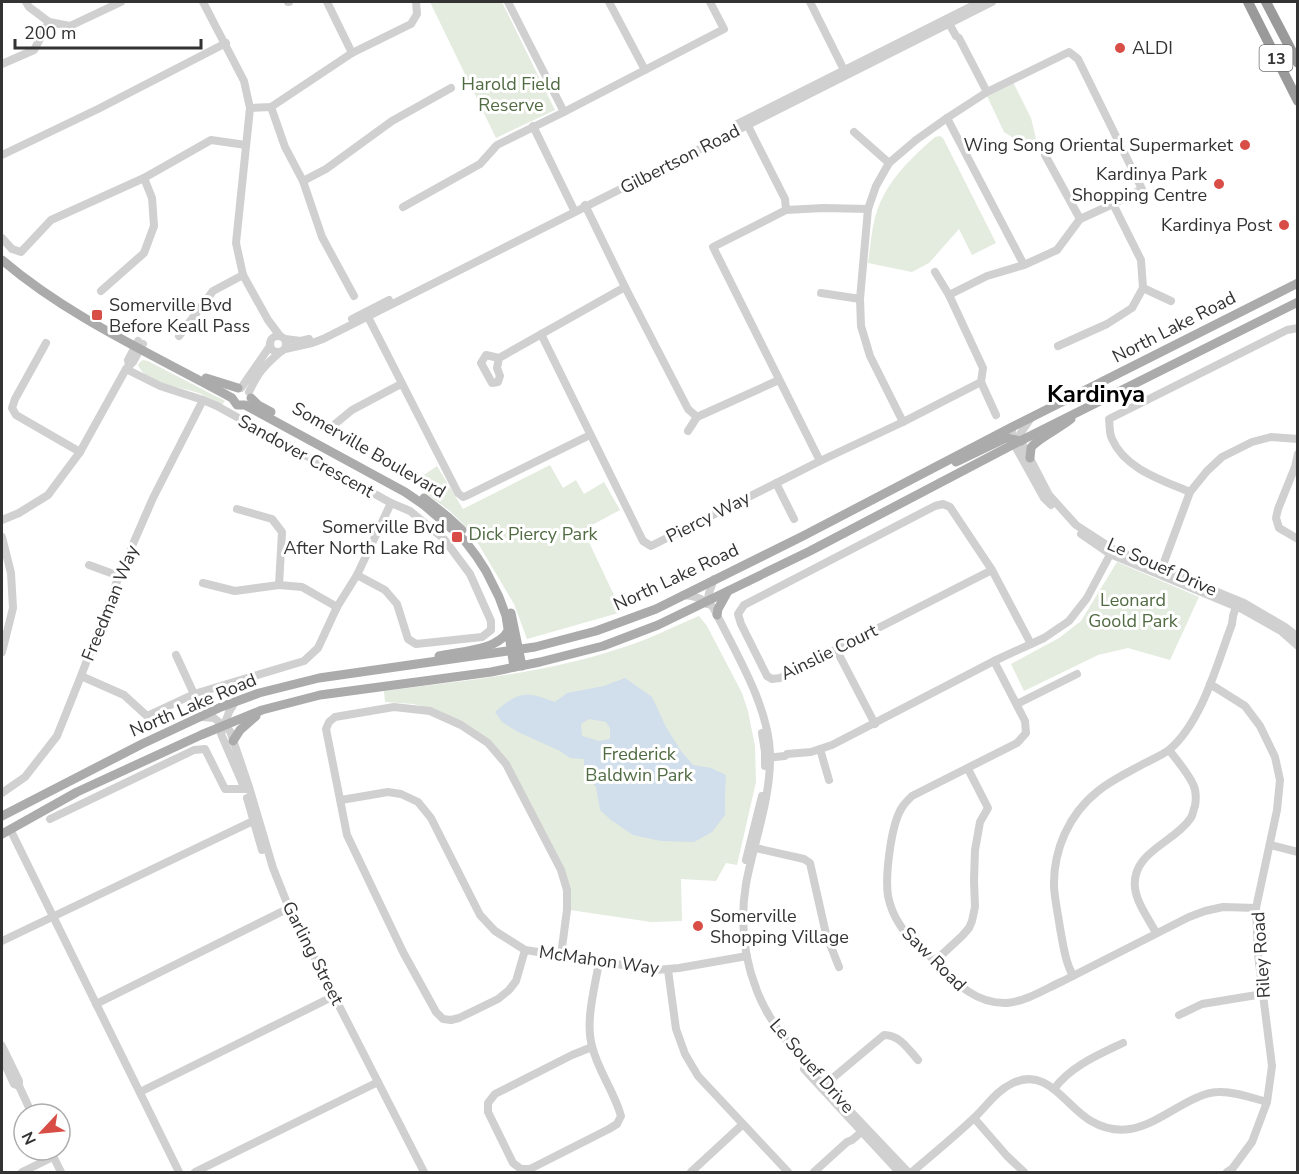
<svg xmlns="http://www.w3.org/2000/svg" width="1299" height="1174" viewBox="0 0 1299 1174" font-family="'Nunito Sans',sans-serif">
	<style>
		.green { fill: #e4ebdf }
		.water { fill: #d1deeb; fill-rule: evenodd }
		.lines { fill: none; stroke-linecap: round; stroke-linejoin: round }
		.minor { stroke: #d0d0d0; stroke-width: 8 }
		.major { stroke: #ababab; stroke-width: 9 }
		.highway { stroke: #9a9a9a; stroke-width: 10 }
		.poi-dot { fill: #d84d46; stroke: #fff; stroke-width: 2 }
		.labels { text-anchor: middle; stroke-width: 6; stroke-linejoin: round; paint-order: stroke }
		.shield { fill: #fff; stroke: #707070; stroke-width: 1.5 }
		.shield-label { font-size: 16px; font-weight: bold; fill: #333 }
		.poi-label { font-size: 18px; fill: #333; stroke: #fff; text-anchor: end }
		.park-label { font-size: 18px; fill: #516b43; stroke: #fff }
		.street-label { font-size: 18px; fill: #333; stroke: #fff }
		.district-label { font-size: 24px; font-weight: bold; fill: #000; stroke: #fff }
	</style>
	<rect width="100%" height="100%" fill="#fff"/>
	<g class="green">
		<polygon points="430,2 502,2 555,110 496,138"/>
		<polygon points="1013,82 1031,118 1038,147 1032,150 1004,132 987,96"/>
		<path d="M940,136L943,138L996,243L972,255L959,229L929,263L912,272L868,263C870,250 871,235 874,222C882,185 908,161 935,137Z"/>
		<path d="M143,360L148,361L225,401L222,405C213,400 203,394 192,391C176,386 145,383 138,365L140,362Z"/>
		<polygon points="550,465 563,488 576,480 584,494 604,482 620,510 592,525 594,534 587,538 622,612 527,639 514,604 479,545 464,525 450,511 420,489 423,483 424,475 437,466 463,509"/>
		<polygon points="1117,562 1199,597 1170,660 1128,648 1098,655 1024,691 1011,664 1059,638 1081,621"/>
		<path d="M699,616L707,626L742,693L748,711L755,746L756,782L737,865L726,863L716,881L681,879L682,921L651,922L570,910L569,885L491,741L440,711L413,704L385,702L384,691C463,681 542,674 618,649C646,641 672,627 699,616Z"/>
	</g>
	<path class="water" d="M625,678L652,697L666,727L681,751L693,765L711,768L726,775L725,792V815L712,832L694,842L661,841L633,835L611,820L600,810L596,787L584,773V759L570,758L560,751L518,732L502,722L495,712C519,691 526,691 555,702L567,693L604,686ZM589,719L606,722L610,728V739L599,741L582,736L581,724Z"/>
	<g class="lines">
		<g class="minor">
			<polyline points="26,2 29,7 49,22 70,26 121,2"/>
			<polyline points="203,2 244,81 250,108 236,243 243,275 268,320 280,336"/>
			<polyline points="288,2 289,2"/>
			<polyline points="327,2 352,53"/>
			<polyline points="508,2 564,112"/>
			<polyline points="609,2 645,70"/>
			<polyline points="810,2 846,74"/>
			<polyline points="947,20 956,36 959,38 987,92"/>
			<polyline points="2,64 34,50 49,22"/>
			<polyline points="271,107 285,147 303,181 322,237 354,296"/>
			<polyline points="250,108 271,107 352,53 411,24 417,14 416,2"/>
			<polyline points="947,118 1024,265"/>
			<polyline points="746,122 785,199 786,210"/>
			<polyline points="735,125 980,2"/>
			<polyline points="533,126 575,212"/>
			<polyline points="854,132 889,163"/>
			<polyline points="2,155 98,109 226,43"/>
			<polyline points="1045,155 1080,219"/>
			<polyline points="303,181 326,169 392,121 451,88"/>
			<polyline points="585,205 625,287 688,409 697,417"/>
			<polyline points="403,207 480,164 497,145 564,112 724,29 710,2"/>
			<polyline points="2,238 12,249 21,252 51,220 144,178 211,140 246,145"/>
			<polyline points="935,272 949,295 983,368 981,382 996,415"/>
			<polyline points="1143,288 1171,301"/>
			<polyline points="101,291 144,253 154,226 152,198 144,178"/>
			<polyline points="821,293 860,299"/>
			<polyline points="366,313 458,493 463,497 466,496 590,435"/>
			<polyline points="352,319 389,300"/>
			<polyline points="541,334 643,541 651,546 820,461 903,422 981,382"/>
			<circle cx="278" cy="344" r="8"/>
			<polyline points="179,336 213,291 243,275"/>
			<polyline points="285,339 301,341 309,339"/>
			<polyline points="46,343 15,399 12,408 16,415 80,452"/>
			<polyline points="1058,346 1107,324 1132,308 1143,288 1141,260 1113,204"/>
			<polyline points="285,349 312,343 323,339 992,2"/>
			<polyline points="499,358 486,355 481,363 492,383 498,382 500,376 497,368 499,358 625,287"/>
			<polyline points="129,366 128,360 138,341"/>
			<polyline points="241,388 270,346"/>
			<path d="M249,392C258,373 263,367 279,353"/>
			<polyline points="1031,418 1020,434 1021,441 1049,495 1076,525 1113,549 1244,603 1285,627 1298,637"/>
			<polyline points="903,422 870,356 861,326 860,299 868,209 876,186 889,163 916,140 947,118 987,92 1069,52 1078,59 1142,189 1113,204 1080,219 1057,250 1024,265 987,276 949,295"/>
			<polyline points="335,424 352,410 401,384"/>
			<polyline points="1012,427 1012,439 1014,444 1044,498 1051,505"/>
			<polyline points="688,431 697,417 779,380"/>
			<polyline points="1298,454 1295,467 1278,509 1276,518 1279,528 1298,539"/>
			<polyline points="820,461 713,247 786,210 824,208 868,209"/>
			<polyline points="776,483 794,519"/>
			<path d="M1190,492C1162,480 1125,469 1112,439C1109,433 1110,426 1109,419L1287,330L1298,328"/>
			<polyline points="237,509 272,519 282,532 279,585"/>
			<polyline points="2,520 19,513 48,495 80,452 126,369 133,362 143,344"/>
			<polyline points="1081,534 1110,554 1242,609 1281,631 1298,646"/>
			<polyline points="2,537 11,573 13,608 2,652"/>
			<polyline points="89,565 119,576"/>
			<polyline points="992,570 780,678 772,679 767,676 741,624 738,614 744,605 935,506 943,504 950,507 992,570 1031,644"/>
			<polyline points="1160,573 1190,492 1207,471 1222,457 1252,442 1271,437 1298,439"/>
			<polyline points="357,575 385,590 397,604 408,639 416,644 482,637 491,630 491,621 470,574 444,539 410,511 391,503"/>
			<polyline points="203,583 235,591 279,585 302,587 337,607"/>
			<path d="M683,595C696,596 703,599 713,607C734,650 769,706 770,754C771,799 754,841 746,884C740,920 744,958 757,991C773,1032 804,1061 833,1093C858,1119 883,1146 908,1172"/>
			<polyline points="707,604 709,593 714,579"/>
			<polyline points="836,649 875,724"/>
			<polyline points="176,655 194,694"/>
			<path d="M994,661L1025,721L1026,733L1017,743L912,796C909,799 905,803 903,806C891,822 885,876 888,896C890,906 894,916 900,925C910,942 926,951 938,964C958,985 977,1004 1007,1003C1027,1001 1045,989 1063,981C1105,960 1147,938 1189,917L1205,911L1223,907L1256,908"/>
			<polyline points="81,676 124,695 147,716 194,694 304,661 318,648 337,607 357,575 391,503 217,406 203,400 160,386 126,369"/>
			<polyline points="1210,684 1245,706 1260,726 1275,757 1280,780 1277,810 1256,908 1258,955 1272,1066 1267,1102 1252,1142 1232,1169 1227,1172"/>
			<polyline points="235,702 229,712 221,734 244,787"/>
			<polyline points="1017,704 1077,674"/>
			<polyline points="202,717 214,718 230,731 249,787 273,868 289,908 424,1172"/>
			<polyline points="762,733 765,752 765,766"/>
			<polyline points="820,749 829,780"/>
			<polyline points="765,758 785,756 787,754 811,752 832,745 994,661 1044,638 1069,621 1087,598 1113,549"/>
			<polyline points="2,793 25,777 57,736 81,676 119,576 153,498 203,400"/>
			<polyline points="247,798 262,850"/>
			<polyline points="341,800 388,792 401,794 418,802 431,818 480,915 495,931 525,950 656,970 679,968 747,956"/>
			<polyline points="50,819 194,750 205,749 225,789 248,789"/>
			<polyline points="10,829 179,1172"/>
			<polyline points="1270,845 1298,852"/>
			<polyline points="751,847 804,859 810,863 826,934 839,967"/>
			<polyline points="746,860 762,796"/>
			<path d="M1156,933C1149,919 1137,904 1135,888C1131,852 1174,843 1190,819C1193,816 1193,810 1195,806C1196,800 1196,790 1193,784C1187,772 1177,760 1169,750"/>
			<polyline points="2,941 257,819"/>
			<polyline points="525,950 516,981 509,990 498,999 459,1018 451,1020 443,1019 436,1012 403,952 347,835 326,729 329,722 335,717 394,707 430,711 461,725 488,743 506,764 561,870 567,890 567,910 561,955"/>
			<polyline points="935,961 962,936 969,928 972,921 975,907 974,881 975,850 980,822 988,808 968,769"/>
			<polyline points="668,970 676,1029 685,1054 698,1076 788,1172"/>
			<path d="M1073,976C1065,961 1063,944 1060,928C1058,914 1055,901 1054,887C1053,850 1069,814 1098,791C1113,779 1129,772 1145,763C1153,759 1162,755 1169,750C1202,722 1217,664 1232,624L1233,616L1238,601"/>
			<polyline points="96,1004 289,908"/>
			<polyline points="1179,1015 1202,1004 1263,994"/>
			<polyline points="2,1046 19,1081 19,1086 32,1114"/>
			<path d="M592,1047L572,1055L495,1094L488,1103V1112L513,1163L521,1169H530L609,1129L617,1124L621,1116C614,1091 598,1071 592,1046C585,1021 595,987 599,962"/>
			<polyline points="2,1058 14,1084 19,1086"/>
			<polyline points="804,1069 899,1172"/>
			<path d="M822,1087L884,1035C900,1035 908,1049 918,1060"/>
			<path d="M1054,1089C1071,1066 1098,1055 1123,1043"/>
			<polyline points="140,1092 334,996"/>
			<polyline points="974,1118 1007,1156 1024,1172"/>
			<polyline points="50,1150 61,1172"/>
			<polyline points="22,1172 53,1157"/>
			<polyline points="195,1172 378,1082"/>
			<polyline points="691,1172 743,1124"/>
			<polyline points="814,1172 847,1142 852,1140 865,1129"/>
			<path d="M912,1172C933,1154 954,1137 974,1118C986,1107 996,1091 1011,1084C1047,1065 1065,1106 1091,1121C1103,1128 1117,1131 1130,1129C1159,1125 1190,1093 1218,1092C1234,1091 1252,1098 1267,1102"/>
		</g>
		<g class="major">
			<path d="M2,260C70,318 154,355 232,398L237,405H245L405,492L424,505L452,529L465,541L477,557L486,571L499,597L506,616L514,667"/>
			<polyline points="206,378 238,388"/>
			<polyline points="251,398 258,405 271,412"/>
			<path d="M1030,458C1030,456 1031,450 1031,448C1035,440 1062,427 1071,419"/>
			<polyline points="956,462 1006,438 1021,441"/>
			<polyline points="424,498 448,517 462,530"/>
			<polyline points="511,613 522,666"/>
			<polyline points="717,615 718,609 728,591"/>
			<path d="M439,656C460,651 497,651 508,631"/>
			<polyline points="233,741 240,730 256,716"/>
			<polyline points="2,816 142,744 221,707 259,693 319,678 535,647 596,631 656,609 803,536 1012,427 1298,283"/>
			<polyline points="2,834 77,792 201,735 262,710 320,695 491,672 540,662 603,646 658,625 810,551 1014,444 1298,302"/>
		</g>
		<g class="highway">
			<polyline points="1248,2 1298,101"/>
			<polyline points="1266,2 1298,63"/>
		</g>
	</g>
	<g class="poi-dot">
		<circle cx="1120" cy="48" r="6"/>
		<circle cx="1245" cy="145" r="6"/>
		<circle cx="1219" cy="184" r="6"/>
		<circle cx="1284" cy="225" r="6"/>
		<rect x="91" y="309" width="12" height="12" rx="3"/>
		<rect x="451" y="531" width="12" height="12" rx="3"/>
		<circle cx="698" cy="926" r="6"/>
	</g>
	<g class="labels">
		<rect class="shield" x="1259.5" y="45" width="33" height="26" rx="4.5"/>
		<g class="shield-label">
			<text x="1276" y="64">13</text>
		</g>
		<g class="poi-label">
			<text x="1132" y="54" text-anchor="start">ALDI</text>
			<text x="1233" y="151">Wing Song Oriental Supermarket</text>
			<text x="1207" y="180">Kardinya Park<tspan x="1207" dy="21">Shopping Centre</tspan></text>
			<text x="1272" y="231">Kardinya Post</text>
			<text x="109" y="311" text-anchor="start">Somerville Bvd<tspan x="109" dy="21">Before Keall Pass</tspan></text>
			<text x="445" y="533">Somerville Bvd<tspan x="445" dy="21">After North Lake Rd</tspan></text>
			<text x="710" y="922" text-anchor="start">Somerville<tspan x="710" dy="21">Shopping Village</tspan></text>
		</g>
		<g class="park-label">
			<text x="511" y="90">Harold Field<tspan x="511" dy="21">Reserve</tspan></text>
			<text x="533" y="540">Dick Piercy Park</text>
			<text x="1133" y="606">Leonard<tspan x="1133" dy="21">Goold Park</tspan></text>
			<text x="639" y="760">Frederick<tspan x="639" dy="21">Baldwin Park</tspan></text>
		</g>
		<g class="street-label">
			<text transform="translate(680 159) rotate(-27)" y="6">Gilbertson Road</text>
			<text transform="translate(1174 327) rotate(-27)" y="6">North Lake Road</text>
			<text transform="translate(369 450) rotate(30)" y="6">Somerville Boulevard</text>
			<text transform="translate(306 456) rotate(29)" y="6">Sandover Crescent</text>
			<text transform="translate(708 517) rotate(-27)" y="6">Piercy Way</text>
			<text transform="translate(1162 567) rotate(24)" y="6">Le Souef Drive</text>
			<text transform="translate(676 577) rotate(-25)" y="6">North Lake Road</text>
			<text transform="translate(110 603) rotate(-68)" y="6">Freedman Way</text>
			<text transform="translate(829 652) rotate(-26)" y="6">Ainslie Court</text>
			<text transform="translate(193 705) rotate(-23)" y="6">North Lake Road</text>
			<text transform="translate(313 953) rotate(63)" y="6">Garling Street</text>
			<text transform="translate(1261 955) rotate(-94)" y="6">Riley Road</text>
			<text transform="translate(934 959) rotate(45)" y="6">Saw Road</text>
			<text transform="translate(599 960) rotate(8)" y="6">McMahon Way</text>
			<text transform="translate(812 1066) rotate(49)" y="6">Le Souef Drive</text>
		</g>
		<g class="district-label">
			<text x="1096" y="402">Kardinya</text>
		</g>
	</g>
	<rect width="1299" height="1174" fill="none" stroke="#333333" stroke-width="6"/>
	<g transform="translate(42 1132) rotate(244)"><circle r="28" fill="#ffffff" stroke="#adadad" stroke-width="1.5"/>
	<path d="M0-4.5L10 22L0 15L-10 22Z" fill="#d84d46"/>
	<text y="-9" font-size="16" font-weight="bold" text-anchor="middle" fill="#333333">N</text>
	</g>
	<path d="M15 39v9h186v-9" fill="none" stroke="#333333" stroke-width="3"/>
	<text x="24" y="39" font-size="18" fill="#333333" stroke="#ffffff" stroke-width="4.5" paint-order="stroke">200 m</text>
</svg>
